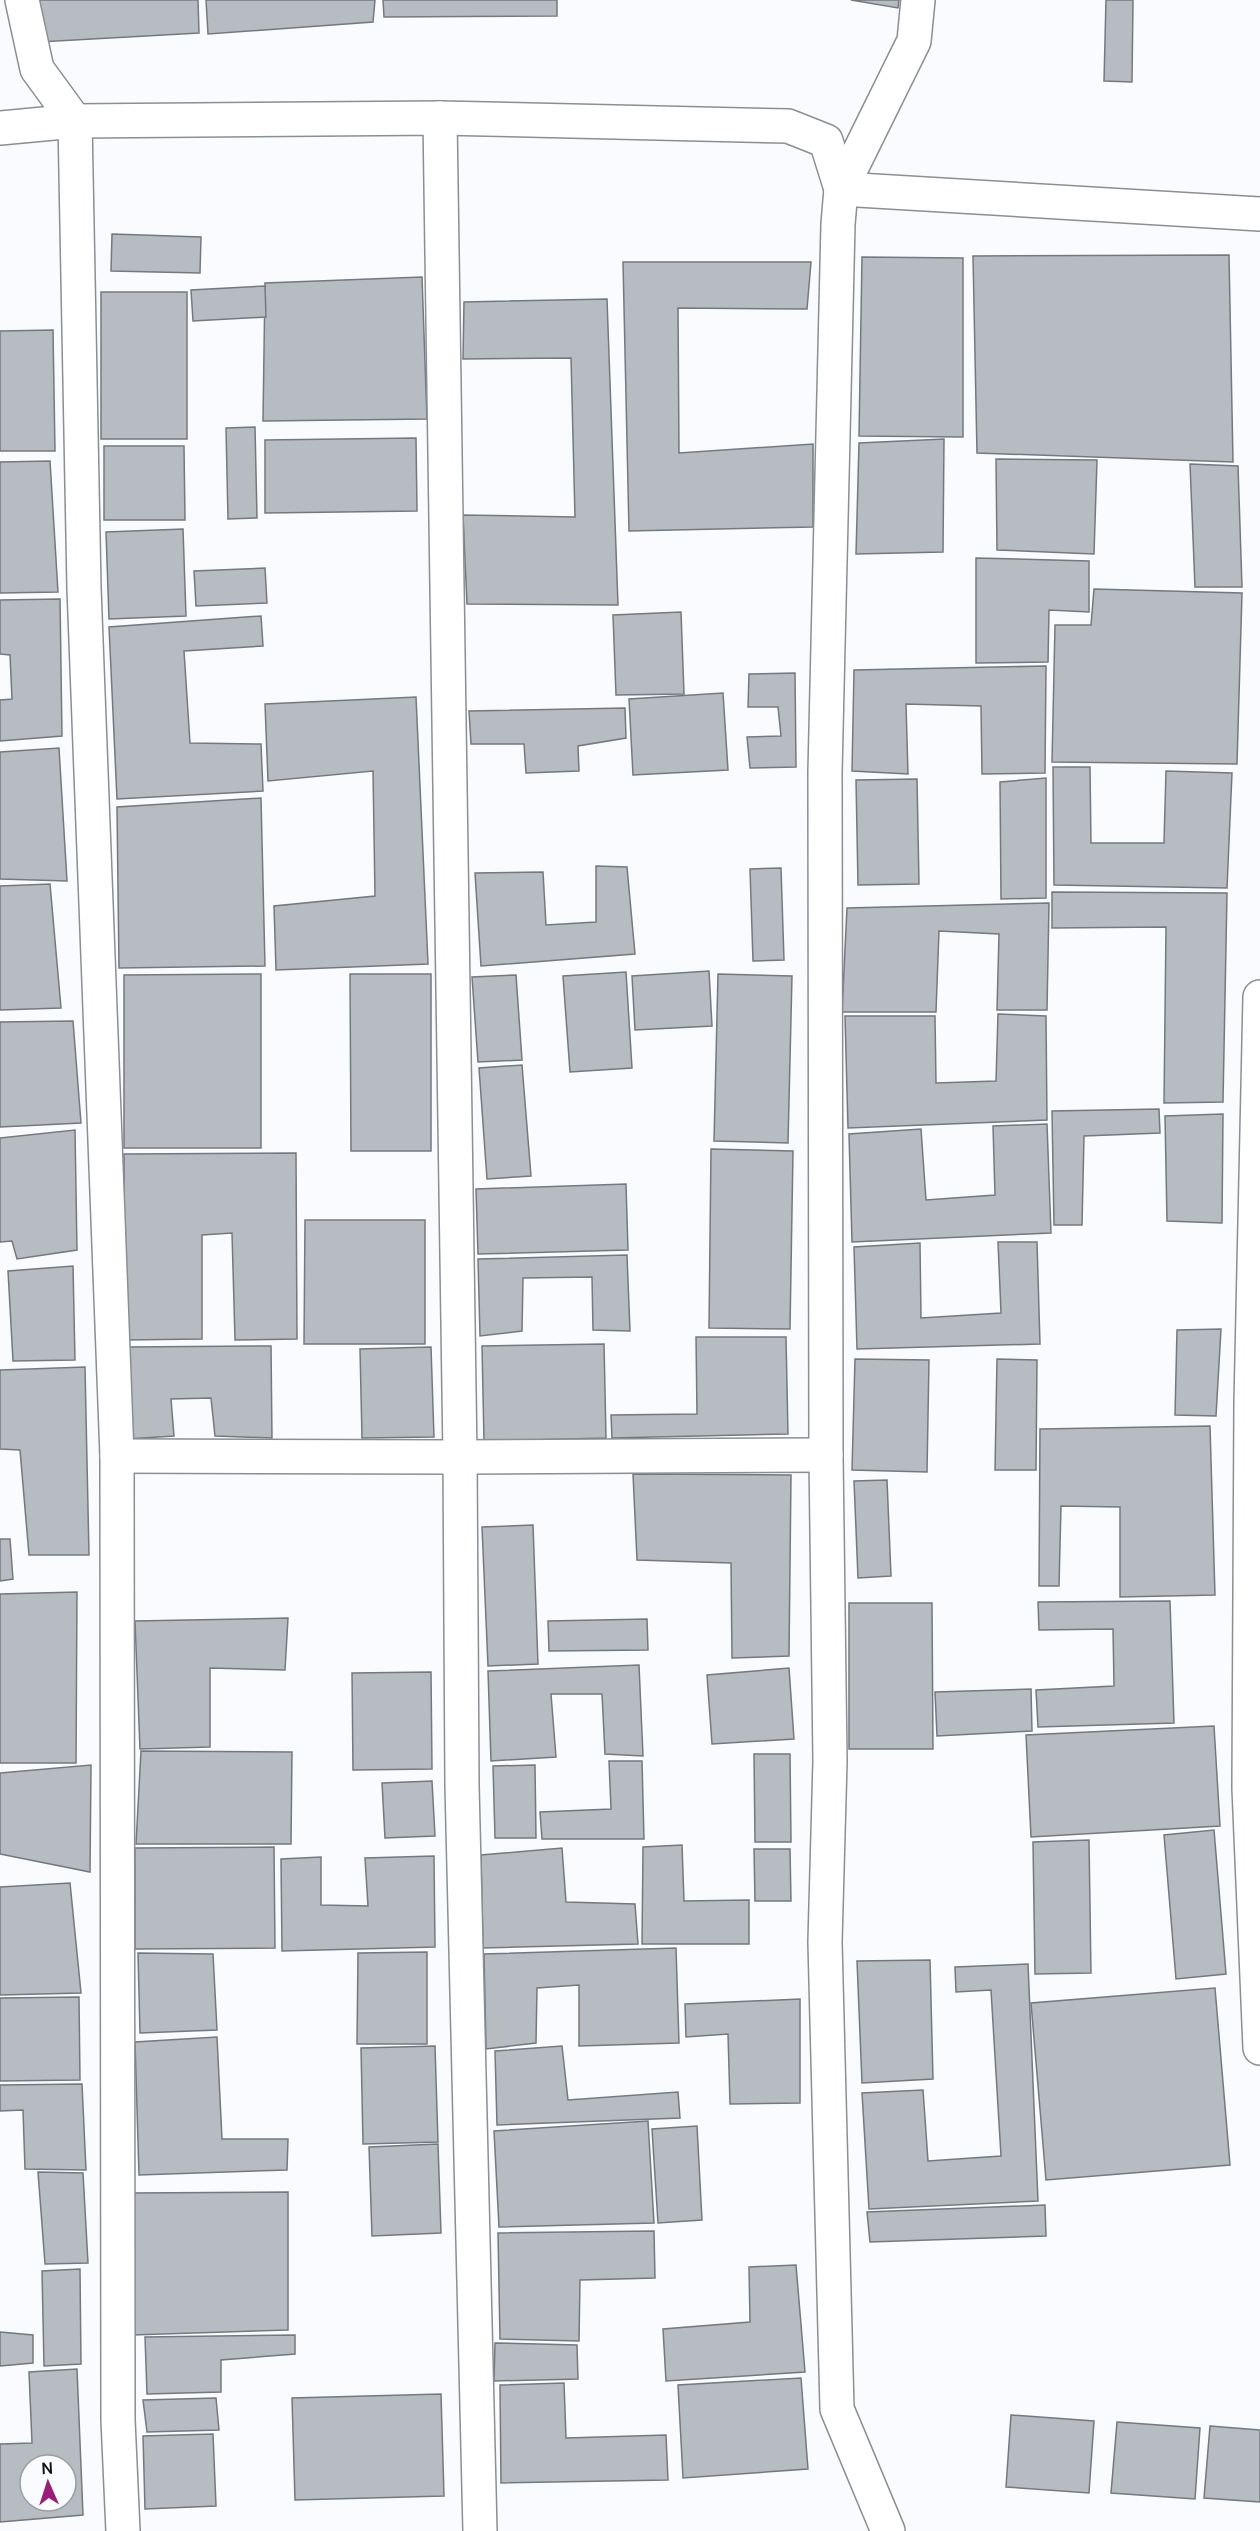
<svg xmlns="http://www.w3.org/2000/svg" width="1260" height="2531" viewBox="0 0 1260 2531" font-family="Manrope,sans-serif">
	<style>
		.building { fill: #b6bcc2; stroke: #74797f; stroke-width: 1.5; fill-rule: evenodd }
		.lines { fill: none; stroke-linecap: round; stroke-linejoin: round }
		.minor-casing { stroke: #898f95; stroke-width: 36 }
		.minor { stroke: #fff; stroke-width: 33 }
	</style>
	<rect width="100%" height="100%" fill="#f9fbfe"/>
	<g class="building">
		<polygon points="37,0 198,0 199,33 39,42"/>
		<polygon points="206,0 375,0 373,22 208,34"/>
		<polygon points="383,0 557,0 557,16 384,17"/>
		<polygon points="851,0 899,0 898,8"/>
		<polygon points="1106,0 1133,0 1132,82 1104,81"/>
		<polygon points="112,234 201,237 200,273 111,271"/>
		<polygon points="1229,255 1233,462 977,453 973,256"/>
		<polygon points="862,257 963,258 963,437 859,436"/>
		<polygon points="623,262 811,262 807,309 678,308 679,453 813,444 813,527 629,531"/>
		<polygon points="422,277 427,419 263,421 265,283"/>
		<polygon points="265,286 266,317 193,321 191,290"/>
		<rect x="101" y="292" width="86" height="147"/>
		<polygon points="607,299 618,605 467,604 463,515 575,517 571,358 463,359 464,302"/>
		<polygon points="53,330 55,451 0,451 0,331"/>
		<polygon points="255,427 257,518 228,519 226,428"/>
		<polygon points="416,438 417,511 265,513 265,440"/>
		<polygon points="944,439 943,552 856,554 859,443"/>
		<polygon points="104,446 184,446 185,520 104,520"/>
		<polygon points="996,459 1097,460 1094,554 997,550"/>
		<polygon points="50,461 58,592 0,593 0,462"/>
		<polygon points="1190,464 1238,466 1242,587 1195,587"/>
		<polygon points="183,529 186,616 109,619 106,532"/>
		<polygon points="976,558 1089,561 1089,612 1049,610 1048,662 976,663"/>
		<polygon points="265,568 267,603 196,606 194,571"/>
		<polygon points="1094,589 1242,593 1237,764 1052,762 1055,625 1091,625"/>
		<polygon points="60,599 62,736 0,741 0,700 12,699 10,655 0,654 0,600"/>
		<polygon points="681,612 684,694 616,695 613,615"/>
		<polygon points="261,616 263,646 184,651 190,743 261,744 263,791 117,799 109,627"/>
		<polygon points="1046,666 1045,773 982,774 981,706 906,704 908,774 852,771 854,670"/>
		<polygon points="795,673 796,767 750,768 747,737 781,736 778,707 748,707 749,674"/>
		<polygon points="723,693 728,770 633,775 629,699"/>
		<polygon points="416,697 428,964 276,970 274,906 375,896 373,771 268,781 265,704"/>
		<polygon points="625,708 626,738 578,746 579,771 526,773 524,744 471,744 469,711"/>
		<polygon points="59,748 67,881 0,879 0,752"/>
		<polygon points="1053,767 1090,767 1091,843 1164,843 1166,771 1232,773 1227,888 1054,885"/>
		<polygon points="1046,778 1046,898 1001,899 1000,782"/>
		<polygon points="917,779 919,884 858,885 856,780"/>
		<polygon points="261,798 265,966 119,968 117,807"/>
		<polygon points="596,866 627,867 635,954 481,966 475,873 543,872 546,925 596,922"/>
		<polygon points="781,868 784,960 753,961 750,869"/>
		<polygon points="50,884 61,1008 0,1010 0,886"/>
		<polygon points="1052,892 1227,893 1223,1102 1164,1103 1166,927 1052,928"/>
		<polygon points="1049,903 1047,1010 997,1010 999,934 939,931 936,1012 842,1012 847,908"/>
		<polygon points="709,971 712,1026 635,1030 632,976"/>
		<polygon points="626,972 632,1068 570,1072 563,976"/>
		<polygon points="261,974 261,1148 124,1148 124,975"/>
		<polygon points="350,974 431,974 431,1151 351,1151"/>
		<polygon points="718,974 792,976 788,1143 714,1141"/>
		<polygon points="516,975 522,1060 478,1062 472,977"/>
		<polygon points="998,1014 1046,1016 1047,1120 848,1128 845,1016 935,1016 936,1083 996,1081"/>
		<polygon points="73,1021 81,1123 0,1127 0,1022"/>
		<polygon points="522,1065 531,1176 487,1179 479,1068"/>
		<polygon points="1159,1109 1160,1133 1084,1136 1082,1225 1054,1225 1052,1111"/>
		<polygon points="1223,1114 1222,1223 1167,1221 1165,1116"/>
		<polygon points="1047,1124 1051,1233 852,1242 849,1134 921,1129 926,1200 995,1195 993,1126"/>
		<polygon points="75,1130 77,1250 17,1259 12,1241 0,1242 0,1138"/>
		<polygon points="711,1149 793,1151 790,1329 709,1328"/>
		<polygon points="296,1153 297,1339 235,1340 232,1233 202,1235 202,1339 125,1340 124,1154"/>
		<polygon points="626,1184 628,1250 478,1254 476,1189"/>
		<polygon points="305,1220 425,1220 425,1344 304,1344"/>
		<polygon points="998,1242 1037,1242 1040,1344 857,1349 854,1247 920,1243 921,1318 1001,1313"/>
		<polygon points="627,1255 630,1331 593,1330 592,1277 523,1278 522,1331 480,1336 478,1259"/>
		<polygon points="73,1266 75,1360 13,1361 8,1271"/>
		<polygon points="1221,1329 1216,1416 1175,1415 1177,1330"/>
		<polygon points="696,1337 786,1337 788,1434 612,1438 611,1415 697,1414"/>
		<polygon points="604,1344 606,1438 484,1441 482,1346"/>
		<polygon points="271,1346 272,1438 215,1436 211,1398 171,1399 174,1436 127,1439 127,1347"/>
		<polygon points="431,1347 434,1437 362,1438 360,1349"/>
		<polygon points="855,1359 929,1360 927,1472 852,1470"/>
		<polygon points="997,1359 1037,1360 1036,1470 995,1470"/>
		<polygon points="85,1367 89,1555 29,1555 20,1450 0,1449 0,1370"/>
		<polygon points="1210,1426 1215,1595 1120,1597 1120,1507 1061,1506 1059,1586 1039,1586 1040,1429"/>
		<polygon points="633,1474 791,1475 789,1656 732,1658 731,1563 637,1560"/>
		<polygon points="887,1480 891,1576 858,1578 854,1481"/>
		<polygon points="533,1525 538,1664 488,1666 482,1527"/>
		<polygon points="0,1539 10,1539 13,1579 0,1581"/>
		<polygon points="77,1592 76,1763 0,1763 0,1594"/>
		<polygon points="1170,1601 1174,1723 1038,1727 1036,1690 1114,1686 1113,1629 1039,1630 1038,1602"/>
		<polygon points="849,1603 932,1603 933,1749 849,1749"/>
		<polygon points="288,1618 285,1670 210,1668 210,1747 140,1749 135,1621"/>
		<polygon points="647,1619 648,1650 549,1651 548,1621"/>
		<polygon points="639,1665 643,1756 605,1754 602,1694 551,1694 556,1757 491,1761 488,1671"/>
		<polygon points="789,1668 794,1739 712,1744 707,1675"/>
		<polygon points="431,1672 432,1769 353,1770 352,1673"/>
		<polygon points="1031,1689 1032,1731 937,1736 935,1692"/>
		<polygon points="1214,1726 1220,1826 1031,1837 1026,1735"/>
		<polygon points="141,1751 292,1752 291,1844 136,1844"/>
		<polygon points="754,1754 790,1754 791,1842 755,1842"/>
		<polygon points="609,1761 642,1761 644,1839 542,1839 540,1812 611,1809"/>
		<polygon points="91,1765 90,1872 0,1854 0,1773"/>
		<polygon points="535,1765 536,1838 495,1838 493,1766"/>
		<polygon points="432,1781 435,1836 385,1838 382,1783"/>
		<polygon points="1214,1830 1226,1974 1176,1979 1164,1835"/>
		<polygon points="1089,1840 1091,1973 1035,1974 1033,1842"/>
		<polygon points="682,1845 684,1901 749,1900 749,1944 642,1944 643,1847"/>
		<polygon points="274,1847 275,1948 135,1949 135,1848"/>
		<polygon points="562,1848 566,1902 635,1904 638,1944 483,1948 481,1855"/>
		<polygon points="754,1849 790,1849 791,1901 755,1901"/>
		<polygon points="434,1856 435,1947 282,1951 281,1859 321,1857 321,1905 368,1906 365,1858"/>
		<polygon points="70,1883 81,1993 0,1995 0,1887"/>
		<polygon points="676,1948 679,2043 579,2046 579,1985 537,1988 536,2043 486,2049 484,1954"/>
		<polygon points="427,1952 427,2044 357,2044 358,1953"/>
		<polygon points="138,1953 213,1954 217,2030 140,2033"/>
		<polygon points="930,1960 933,2079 862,2083 857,1961"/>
		<polygon points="1028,1964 1038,2201 869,2209 862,2093 923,2090 928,2161 1001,2156 991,1990 956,1992 955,1967"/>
		<polygon points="1215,1988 1230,2165 1046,2180 1031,2003"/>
		<polygon points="79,1997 80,2080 0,2081 0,1998"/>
		<polygon points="800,1999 800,2103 730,2104 728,2034 686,2037 685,2004"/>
		<polygon points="217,2037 222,2139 288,2139 287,2170 139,2175 135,2042"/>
		<polygon points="435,2046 438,2142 363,2144 361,2048"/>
		<polygon points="562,2046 568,2100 678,2092 680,2118 497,2125 495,2051"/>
		<polygon points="82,2084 86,2170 25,2169 23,2110 0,2111 0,2085"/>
		<polygon points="648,2121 654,2223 499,2227 494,2131"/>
		<polygon points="697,2126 702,2220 658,2223 652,2129"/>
		<polygon points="438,2144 441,2233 372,2236 369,2147"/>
		<polygon points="38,2172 83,2173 88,2263 45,2264"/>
		<polygon points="288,2192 288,2330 132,2335 131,2193"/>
		<polygon points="1045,2205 1046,2236 870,2242 867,2212"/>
		<polygon points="654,2231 655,2278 580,2280 579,2341 500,2339 498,2233"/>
		<polygon points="796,2265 805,2372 666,2381 663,2329 750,2322 749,2267"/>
		<polygon points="80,2269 81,2364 44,2366 42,2271"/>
		<polygon points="0,2332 33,2335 33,2363 0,2366"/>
		<polygon points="295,2335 295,2354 221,2360 221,2392 147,2394 145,2337"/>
		<polygon points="495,2343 577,2345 578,2379 494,2381"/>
		<path d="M77,2369L83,2515L0,2522V2444L32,2443L29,2372ZM30,2465H66V2501H30Z"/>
		<polygon points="801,2378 808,2469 683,2478 678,2385"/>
		<polygon points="564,2383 566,2438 666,2435 668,2480 501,2483 500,2385"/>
		<polygon points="441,2394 444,2496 295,2500 292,2398"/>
		<polygon points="216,2398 219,2430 147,2432 143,2400"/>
		<polygon points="1011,2415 1094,2421 1089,2493 1006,2487"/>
		<polygon points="1117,2422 1200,2428 1195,2499 1111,2493"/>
		<polygon points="1210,2426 1260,2430 1260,2502 1204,2498"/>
		<polygon points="213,2434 216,2506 145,2509 143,2436"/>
	</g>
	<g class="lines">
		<defs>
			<g id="minor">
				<polyline points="22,0 37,69 75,121 84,588 117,1456 118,2420 123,2531"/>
				<polyline points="440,118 460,1457 462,1785 480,2531"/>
				<polyline points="0,128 75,121 440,118 788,126 826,141 841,189 1260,214"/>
				<polyline points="1260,997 1251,1403 1249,1788 1260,2048"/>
				<polyline points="117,1456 460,1457 826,1455"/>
				<polyline points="888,2531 837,2409 825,1942 830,1761 826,1455 825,772 838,224 841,189 914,41 918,0"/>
			</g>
		</defs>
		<use href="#minor" class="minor-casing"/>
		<use href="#minor" class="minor"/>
	</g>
	<g transform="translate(48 2483) rotate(357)"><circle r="28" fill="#f9fbfe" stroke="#9b9da0" stroke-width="1.5"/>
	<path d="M0-4.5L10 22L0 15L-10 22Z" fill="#971f79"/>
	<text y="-9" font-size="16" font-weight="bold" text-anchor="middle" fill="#0f1113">N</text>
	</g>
</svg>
